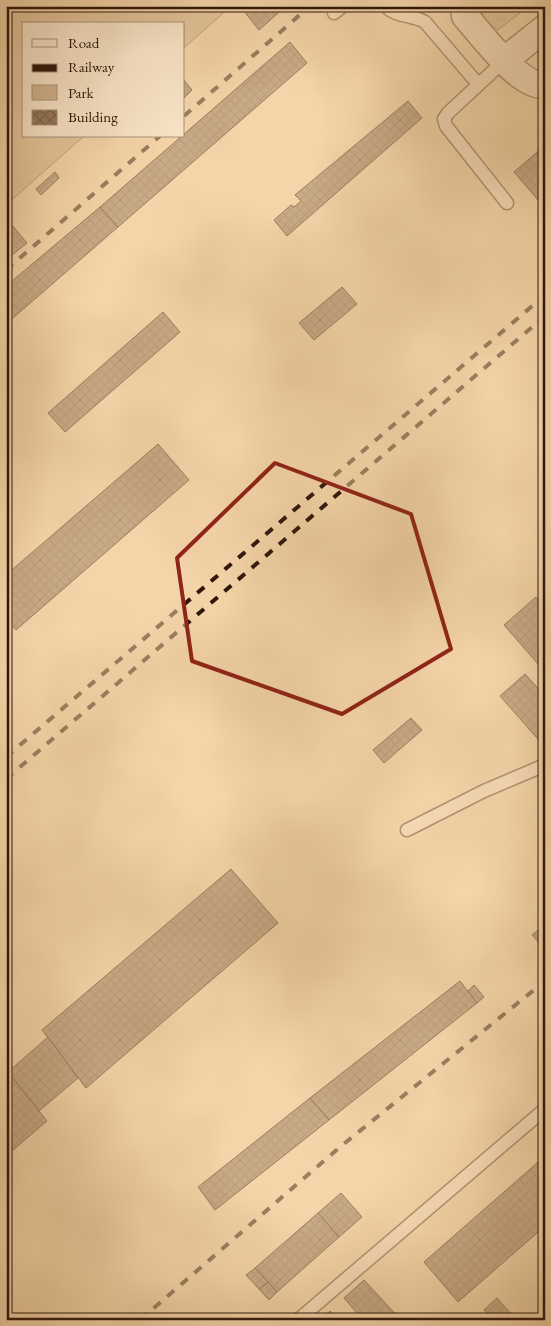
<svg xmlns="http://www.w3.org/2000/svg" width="551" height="1326" viewBox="0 0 551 1326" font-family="'EB Garamond',serif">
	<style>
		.grass { fill: url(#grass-tufts); stroke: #80664c }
		.park { fill: #d2b48d; stroke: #80664c }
		.building { fill: url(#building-cross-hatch); stroke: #2e170b }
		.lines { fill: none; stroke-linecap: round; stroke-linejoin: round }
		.service-casing { stroke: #604632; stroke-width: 15 }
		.minor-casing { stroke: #604632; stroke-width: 29 }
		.service { stroke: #f8e3c6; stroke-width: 12 }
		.minor { stroke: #f8e3c6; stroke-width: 26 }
		.rail { stroke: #2e170b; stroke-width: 4; stroke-dasharray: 9 9; stroke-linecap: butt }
		.marked { fill: none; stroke: #8f2418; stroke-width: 4; stroke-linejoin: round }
	</style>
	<defs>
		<pattern id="grass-tufts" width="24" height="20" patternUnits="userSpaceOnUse" patternTransform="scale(1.25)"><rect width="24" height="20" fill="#d2b48d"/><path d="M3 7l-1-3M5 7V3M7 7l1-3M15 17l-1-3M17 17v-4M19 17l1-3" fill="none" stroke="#b59a78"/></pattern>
		<pattern id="building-cross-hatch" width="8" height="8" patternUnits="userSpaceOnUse" patternTransform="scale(1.25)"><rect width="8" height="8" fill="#95795d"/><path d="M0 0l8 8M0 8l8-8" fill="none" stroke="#7a624b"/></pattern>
	</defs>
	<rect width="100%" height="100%" fill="#f4d4a8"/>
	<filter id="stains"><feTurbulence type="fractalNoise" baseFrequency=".004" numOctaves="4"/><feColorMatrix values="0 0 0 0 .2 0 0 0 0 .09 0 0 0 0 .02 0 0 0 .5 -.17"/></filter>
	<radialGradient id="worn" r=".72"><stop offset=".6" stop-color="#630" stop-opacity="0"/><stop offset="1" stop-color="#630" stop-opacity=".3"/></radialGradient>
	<polygon class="grass" points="481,6 529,6 498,30 484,20"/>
	<polygon class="park" points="6,6 231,6 184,48 184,24 24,24 24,136 84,136 6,205"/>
	<g class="building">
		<polygon points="240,6 286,6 259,30"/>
		<polygon points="290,42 307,63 118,227 100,207"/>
		<polygon points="184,80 192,90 184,98"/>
		<polygon points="408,101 422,118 287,236 274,220 291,205 294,207 301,201 295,195"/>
		<polygon points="544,140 545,194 538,200 514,172 543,147 541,144"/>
		<polygon points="55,172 59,178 41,195 36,189"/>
		<polygon points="100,207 118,227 6,324 6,286"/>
		<polygon points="7,219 27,243 6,260 6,220"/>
		<polygon points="342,287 357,304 314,340 299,323"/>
		<polygon points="163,312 180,332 65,432 48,413"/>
		<polygon points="158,444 189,480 16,630 6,619 6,575"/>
		<polygon points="536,597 545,607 544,671 504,625"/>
		<polygon points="525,674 545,696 544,746 500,696"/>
		<polygon points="411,718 422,730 384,763 373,750"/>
		<polygon points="231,869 278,923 86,1088 42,1030"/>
		<polygon points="545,924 545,938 539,943 532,935"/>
		<polygon points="460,981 477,1003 329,1120 310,1098"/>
		<polygon points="474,985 484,997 477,1003 468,991"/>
		<polygon points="48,1037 78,1078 39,1111 8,1072"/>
		<polygon points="6,1061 12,1068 8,1072 47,1121 6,1156"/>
		<polygon points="310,1098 329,1120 215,1210 198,1187"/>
		<polygon points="545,1156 545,1226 458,1302 424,1262"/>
		<polygon points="341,1193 362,1217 339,1237 318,1213"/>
		<polygon points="318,1213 339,1237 277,1292 255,1268"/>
		<polygon points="255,1268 268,1282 259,1289 246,1275"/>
		<polygon points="364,1280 401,1320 363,1320 344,1298"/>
		<polygon points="268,1282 277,1292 269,1300 259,1289"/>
		<polygon points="497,1298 512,1315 506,1320 492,1320 484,1310"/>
		<polygon points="330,1311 338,1320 320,1320"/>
	</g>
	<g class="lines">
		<defs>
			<g id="service">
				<path d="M385,6C397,18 411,14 425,22L478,84"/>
				<polyline points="334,13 343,6"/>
				<polyline points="505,60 448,113 444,119 446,126 507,203"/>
				<polyline points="407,830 484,791 545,765"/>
				<polyline points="298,1320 545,1109"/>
			</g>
			<g id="minor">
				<path d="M464,6L465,16C482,35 520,88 545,85"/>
				<polyline points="505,60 545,28"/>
			</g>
		</defs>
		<use href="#service" class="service-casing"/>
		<use href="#minor" class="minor-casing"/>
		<use href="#service" class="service"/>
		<use href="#minor" class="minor"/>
		<g class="rail">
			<polyline points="184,116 310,6"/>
			<polyline points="6,270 160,136"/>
			<polyline points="6,757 545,295"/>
			<polyline points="6,779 545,316"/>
			<polyline points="140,1320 340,1147 545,981"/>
		</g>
	</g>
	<path d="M0 0H551V1326H0ZM275,463L411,514L451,649L342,714L192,661L177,558Z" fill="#f4d4a8" fill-opacity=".55" fill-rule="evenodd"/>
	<path class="marked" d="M275,463L411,514L451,649L342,714L192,661L177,558Z"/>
	<rect width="551" height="1326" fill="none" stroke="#f4d4a8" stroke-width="25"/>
	<rect x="8" y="8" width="536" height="1311" fill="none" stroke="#2e170b" stroke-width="2.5"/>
	<rect x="12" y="12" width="526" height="1301" fill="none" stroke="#2e170b"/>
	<rect x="22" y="22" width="162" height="115" fill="#f8e3c6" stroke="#a7917b"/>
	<rect x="32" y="39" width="25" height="8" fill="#f8e3c6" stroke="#a7917b"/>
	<text x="68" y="48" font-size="15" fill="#2e170b">Road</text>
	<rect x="32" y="64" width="25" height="8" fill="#2e170b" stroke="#a7917b"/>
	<text x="68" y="72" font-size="15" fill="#2e170b">Railway</text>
	<rect x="32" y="85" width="25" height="15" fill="#d2b48d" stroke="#a7917b"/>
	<text x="68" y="98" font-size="15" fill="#2e170b">Park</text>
	<rect x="32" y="110" width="25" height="15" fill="url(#building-cross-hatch)" stroke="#a7917b"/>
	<text x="68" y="122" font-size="15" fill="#2e170b">Building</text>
	<rect width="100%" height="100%" filter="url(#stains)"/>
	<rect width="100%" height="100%" fill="url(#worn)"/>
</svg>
